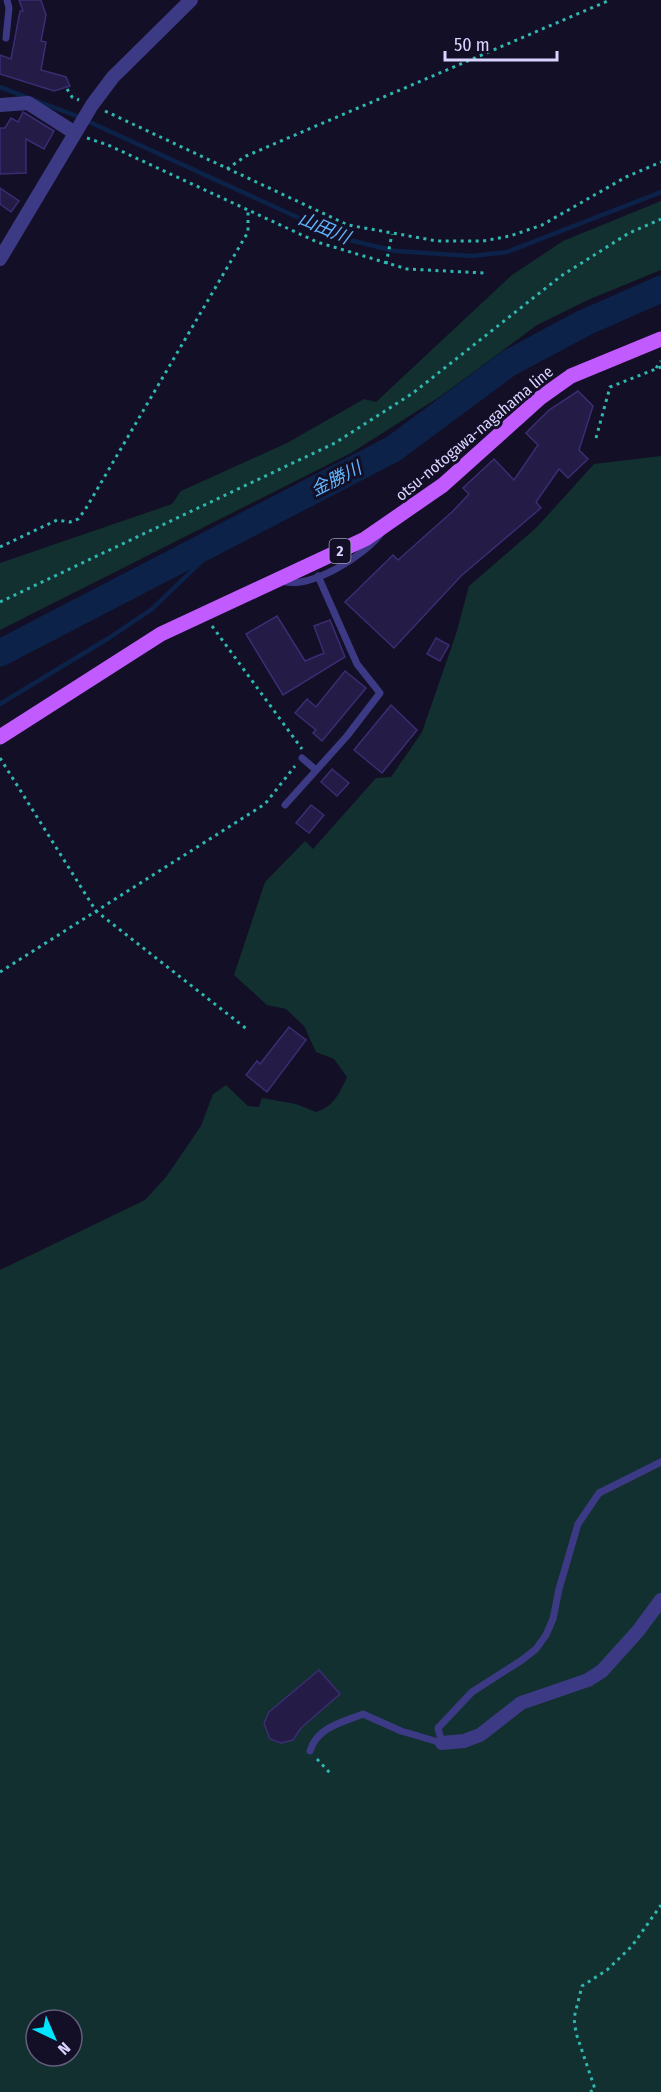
<svg xmlns="http://www.w3.org/2000/svg" width="661" height="2092" viewBox="0 0 661 2092" font-family="'Fira Sans Condensed','Noto Sans JP',sans-serif">
	<style>
		.green { fill: #12302f; fill-rule: evenodd }
		.lines { fill: none; stroke-linecap: round; stroke-linejoin: round }
		.stream { stroke: #0c2248; stroke-width: 4.5 }
		.river { stroke: #0c2248; stroke-width: 27 }
		.building { fill: #241b47; stroke: #3b2d73; stroke-width: 1.5 }
		.path { stroke: #2fb8b0; stroke-width: 3; stroke-dasharray: 3 4.5; stroke-linecap: butt }
		.service { stroke: #3d3a85; stroke-width: 7 }
		.minor { stroke: #3d3a85; stroke-width: 14 }
		.primary { stroke: #c25bff; stroke-width: 15 }
		.labels { text-anchor: middle; stroke-width: 6; stroke-linejoin: round; paint-order: stroke }
		.shield { fill: #130f26; stroke: #9e99be; stroke-width: 1.5 }
		.shield-label { font-size: 15px; font-weight: bold; fill: #d9d4ff }
		.street-label { font-size: 16px; fill: #d9d4ff; stroke: #130f26 }
		.water-label { font-size: 18px; font-style: italic; fill: #62b6ff; stroke: #130f26 }
	</style>
	<rect width="100%" height="100%" fill="#130f26"/>
	<g class="green">
		<polygon points="661,201 661,270 590,299 537,325 441,396 351,453 0,630 0,563 172,504 181,491 287,443 364,399 376,402 512,275 563,241"/>
		<path d="M661,456V2092H0V1270L145,1200L166,1177L201,1126L213,1094L226,1085L248,1106L259,1107L262,1098L296,1104L316,1112C334,1106 339,1094 347,1077L334,1059L316,1052L304,1026L286,1009L267,1005L234,975L265,882L305,841L313,849L376,778L391,777L422,732L456,634L469,586L537,527L594,464ZM36,2020H72V2056H36Z"/>
	</g>
	<g class="lines">
		<g class="stream">
			<polyline points="0,87 74,115 345,239 395,251 471,256 507,252 661,192"/>
			<polyline points="0,704 109,638 152,609 227,537"/>
		</g>
		<polyline class="river" points="0,653 393,449 509,363 584,323 661,289"/>
	</g>
	<g class="building">
		<polygon points="19,0 41,0 46,15 41,41 46,42 41,70 66,77 70,86 54,91 0,74 0,55 11,59 20,11 23,11"/>
		<polygon points="23,112 54,131 44,149 26,139 26,173 0,174 0,128 5,128 11,118 18,122"/>
		<polygon points="0,188 19,201 11,212 0,204"/>
		<polygon points="578,391 593,406 579,450 588,459 568,478 559,469 536,502 541,508 461,576 394,648 345,602 393,555 398,560 453,511 469,494 463,488 494,459 514,480 538,445 526,433 549,410"/>
		<polygon points="277,616 305,661 324,653 314,626 330,620 345,657 283,695 246,634"/>
		<polygon points="436,638 449,645 440,661 427,654"/>
		<polygon points="345,671 366,688 322,741 313,733 316,730 295,713 307,699 316,707"/>
		<polygon points="391,705 417,730 382,773 354,750"/>
		<polygon points="332,769 349,783 337,796 321,782"/>
		<polygon points="311,805 324,815 309,833 296,823"/>
		<polygon points="289,1027 306,1040 267,1092 246,1075 257,1061 260,1064"/>
		<polygon points="319,1670 340,1694 301,1728 293,1740 281,1743 270,1739 264,1723 269,1712"/>
	</g>
	<g class="lines">
		<g class="path">
			<polyline points="67,89 72,97 79,100"/>
			<polyline points="105,111 348,225 437,241 483,241 510,236 542,225 626,177 661,162"/>
			<polyline points="87,138 108,145 317,242 407,269 484,273"/>
			<polyline points="227,169 246,156 610,0"/>
			<polyline points="386,264 392,234"/>
			<polyline points="656,368 661,361"/>
			<polyline points="596,438 610,387 661,367"/>
			<polyline points="0,547 57,520 70,522 78,519 85,510 248,232 248,209"/>
			<polyline points="0,602 335,443 413,393 561,276 629,233 661,219"/>
			<polyline points="212,626 302,749"/>
			<polyline points="0,758 96,911 248,1030"/>
			<polyline points="0,972 265,804 295,766"/>
			<polyline points="317,1759 330,1773"/>
			<polyline points="590,2092 595,2089 576,2033 574,2018 582,1986 607,1970 632,1946 661,1905"/>
		</g>
		<g class="service">
			<polyline points="6,38 9,8 7,0"/>
			<path d="M281,581C310,590 365,556 382,532"/>
			<polyline points="302,758 316,770"/>
			<polyline points="285,805 347,736 380,693 357,664 318,576"/>
			<polyline points="442,1743 438,1728 472,1692 522,1660 536,1649 546,1635 553,1619 559,1589 578,1524 599,1493 661,1462"/>
			<path d="M310,1751C317,1727 343,1722 363,1714L401,1731L442,1743"/>
		</g>
		<g class="minor">
			<polyline points="0,105 28,103 75,133"/>
			<polyline points="0,259 92,105 113,77 191,0"/>
			<polyline points="442,1743 464,1741 480,1735 521,1703 588,1680 602,1671 638,1631 661,1600"/>
		</g>
		<polyline class="primary" points="0,737 161,634 365,539 443,485 540,398 571,376 661,339"/>
	</g>
	<g class="labels">
		<rect class="shield" x="329.5" y="539" width="21" height="24" rx="4.5"/>
		<g class="shield-label">
			<text x="340" y="556">2</text>
		</g>
		<g class="street-label">
			<text transform="translate(474 433) rotate(-40)" y="6">otsu-notogawa-nagahama line</text>
		</g>
		<g class="water-label">
			<text transform="translate(324 228) rotate(23)" y="6">山田川</text>
			<text transform="translate(336 479) rotate(-27)" y="6">金勝川</text>
		</g>
	</g>
	<g transform="translate(54 2038) rotate(136)"><circle r="28" fill="#130f26" stroke="#625e7d" stroke-width="1.5"/>
	<path d="M0-4.5L10 22L0 15L-10 22Z" fill="#00e5ff"/>
	<text y="-9" font-size="16" font-weight="bold" text-anchor="middle" fill="#d9d4ff">N</text>
	</g>
	<path d="M445 51v9h112v-9" fill="none" stroke="#d9d4ff" stroke-width="3"/>
	<text x="454" y="51" font-size="18" fill="#d9d4ff" stroke="#130f26" stroke-width="4.5" paint-order="stroke">50 m</text>
</svg>
